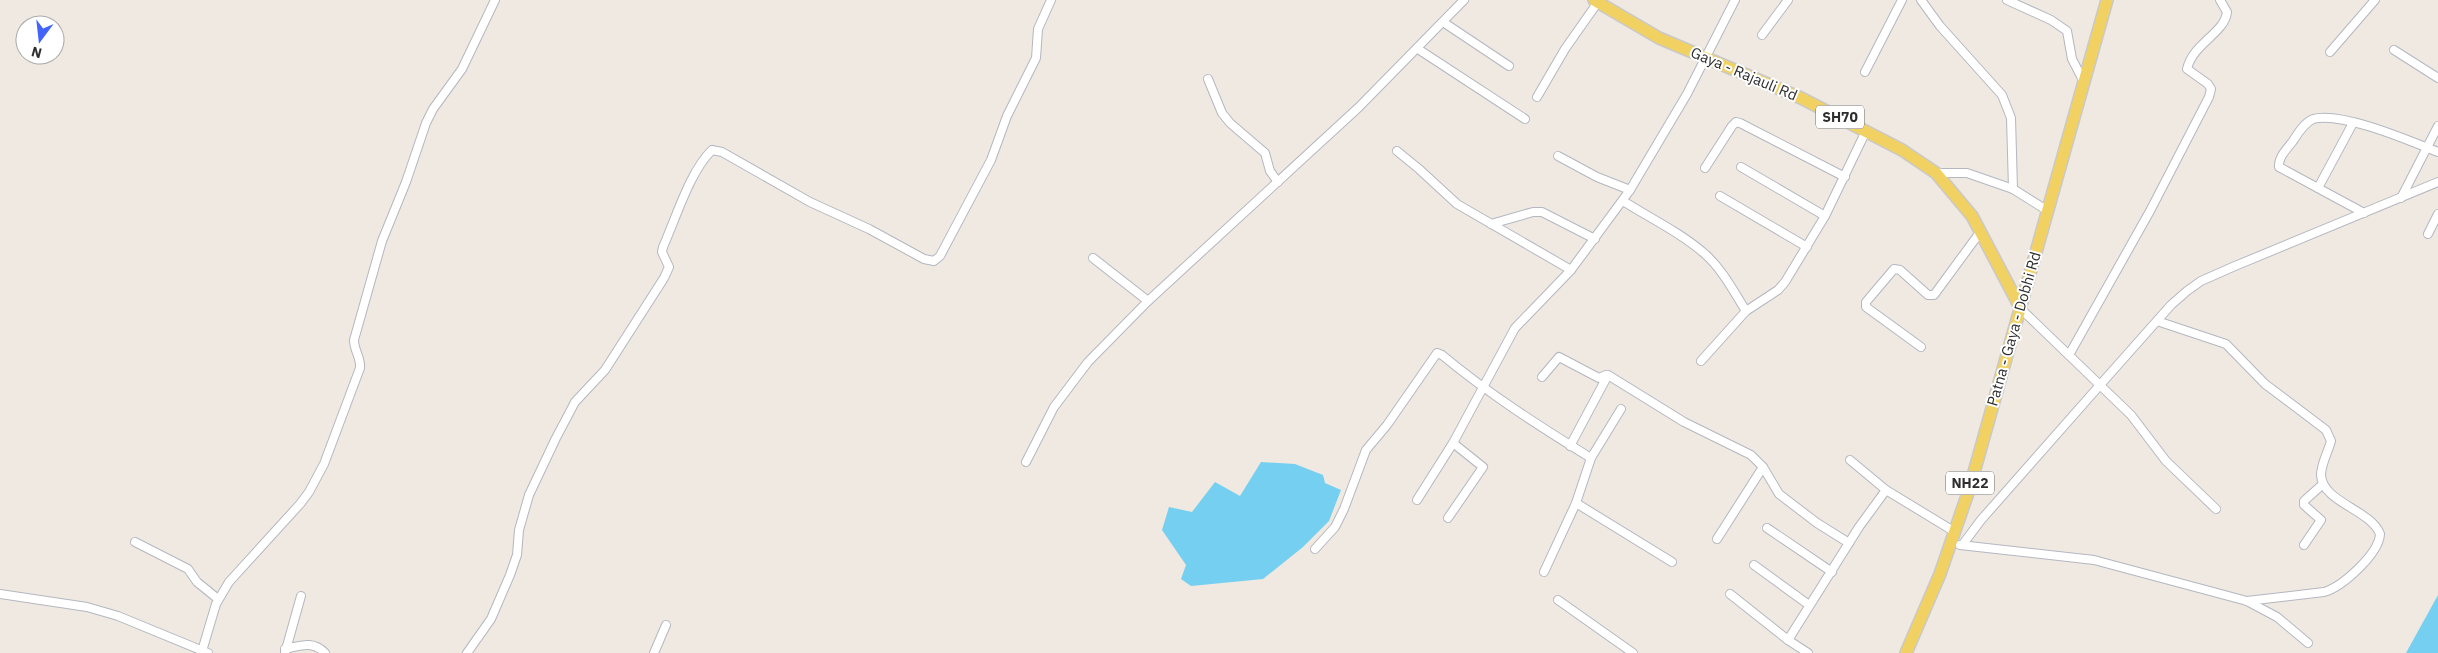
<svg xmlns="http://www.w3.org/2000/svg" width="2438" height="653" viewBox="0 0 2438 653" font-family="'IBM Plex Sans',sans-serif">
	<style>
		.water { fill: #75cff0 }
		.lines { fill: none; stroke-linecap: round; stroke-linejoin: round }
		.street-casing { stroke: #b4b7c1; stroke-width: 10 }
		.primary-casing { stroke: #c9c9c9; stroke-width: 14 }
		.street { stroke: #fff; stroke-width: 8 }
		.primary { stroke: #f2d163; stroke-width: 11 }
		.labels { text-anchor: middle; stroke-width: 4; stroke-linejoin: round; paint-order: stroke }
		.shield { fill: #fff; stroke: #6d6d6d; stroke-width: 1 }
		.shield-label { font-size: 14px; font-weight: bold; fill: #2e2e2e }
		.street-label { font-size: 15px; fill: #2e2e2e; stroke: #fff }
	</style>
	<rect width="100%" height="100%" fill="#efe9e1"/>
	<g class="water">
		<polygon points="1261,462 1295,464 1323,475 1325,483 1341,490 1329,521 1303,547 1263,579 1191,586 1181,579 1186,565 1162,530 1169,507 1192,512 1215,482 1240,496"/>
		<polygon points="2438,595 2438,653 2406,653"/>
	</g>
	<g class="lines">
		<defs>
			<g id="street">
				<polyline points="1921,0 1940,26 2002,95 2011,118 2013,189 2048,211"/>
				<polyline points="2007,0 2051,20 2067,31 2072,59 2084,82"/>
				<polyline points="1443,22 1509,66"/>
				<polyline points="1762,35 1788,0"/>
				<polyline points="1418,49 1525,119"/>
				<polyline points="2394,50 2438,78"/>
				<polyline points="2330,52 2375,0"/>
				<polyline points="1865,72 1902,0"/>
				<polyline points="1208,79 1222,113 1230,123 1265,153 1270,171 1278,182"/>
				<polyline points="1537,97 1565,49 1598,2"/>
				<polyline points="1397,151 1419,169 1457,204 1571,270"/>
				<polyline points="1558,156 1597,177 1630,190"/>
				<polyline points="1741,167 1825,216"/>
				<polyline points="1705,168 1732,126 1736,122 1740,123 1845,177"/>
				<polyline points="1936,173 1967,173 2013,189"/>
				<polyline points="2318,188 2353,123"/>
				<polyline points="1720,196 1807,247"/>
				<polyline points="2401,198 2438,126"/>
				<path d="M1623,201C1650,218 1681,233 1705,254C1722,269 1734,292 1746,311"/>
				<path d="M2364,213L2279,167C2278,157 2287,149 2293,141C2298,133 2304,123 2313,119C2341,111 2410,141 2438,152"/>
				<polyline points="1491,224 1533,212 1542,212 1595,239"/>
				<polyline points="2428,234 2438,214"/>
				<polyline points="1093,258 1148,301"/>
				<polyline points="2021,309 2131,415 2166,461 2216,509"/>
				<path d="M2157,321L2226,344L2265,384L2326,430L2331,441C2328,452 2321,464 2321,475C2322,502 2371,510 2380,534C2379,554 2342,587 2324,592L2247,601"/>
				<polyline points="1921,347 1866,307 1866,302 1894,269 1900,270 1928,295 1934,295 1981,231"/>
				<path d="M2069,355L2150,211L2209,97L2211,89L2208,84L2187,69C2193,43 2225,33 2227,12L2220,0"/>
				<polyline points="1701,361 1746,311 1778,290 1785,282 1825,216 1866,131"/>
				<polyline points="1542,377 1559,357 1599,378 1606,375"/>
				<polyline points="1570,446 1608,375 1684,422 1751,455 1763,467 1779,494 1817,523 1849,543"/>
				<polyline points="1850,460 1886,490 1955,532"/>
				<polyline points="1026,462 1054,407 1088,362 1148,301 1359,107 1464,0"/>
				<polyline points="1417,500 1453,443 1515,328 1571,270 1630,190 1687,94 1735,0"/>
				<polyline points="1576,503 1672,562"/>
				<polyline points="1448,518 1483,467 1453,443"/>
				<polyline points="1767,528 1832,572"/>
				<polyline points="1717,539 1763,467"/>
				<polyline points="135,542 188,569 197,582 218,599"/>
				<polyline points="1963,544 1981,520 2100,385 2171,305 2187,291 2201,281 2235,266 2438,182"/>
				<polyline points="1960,545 2094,560 2247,601 2277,617 2308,643"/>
				<polyline points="2304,545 2321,520 2304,505 2304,501 2323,484"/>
				<path d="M1315,549L1335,527L1344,509L1366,450L1387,425L1437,353L1442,355C1489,394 1539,426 1591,458"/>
				<polyline points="1754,565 1809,605"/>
				<polyline points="1544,572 1576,503 1591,458 1621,409"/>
				<polyline points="0,594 87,607 118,616 208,653"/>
				<polyline points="1730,594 1788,640 1808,653"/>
				<polyline points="1558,600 1633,653"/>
				<polyline points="1788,640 1859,527 1886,490"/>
				<path d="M285,649C300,646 313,640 325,653"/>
				<path d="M202,651L216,604L229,582L300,504L309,492L324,464L360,368C361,357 354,351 354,340L382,241L406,182L426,123L433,109L462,69L495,0"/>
				<polyline points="285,653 301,596"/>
				<path d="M467,653L491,619L510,575L517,555L519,530L529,495L556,438L575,402L605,370L664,278L669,267L662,252L663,247C676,218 690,171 712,150L722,152L810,202L869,229L924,259L934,261L940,256L991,160L1007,116L1036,58L1038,29L1051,0"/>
				<polyline points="654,653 666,625"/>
			</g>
			<g id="primary">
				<polyline points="1594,0 1659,38 1801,98 1902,150 1936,173 1972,216 2021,309"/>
				<polyline points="1906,653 1940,574 1969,490 2107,0"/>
			</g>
		</defs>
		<use href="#street" class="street-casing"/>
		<use href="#primary" class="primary-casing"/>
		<use href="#street" class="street"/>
		<use href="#primary" class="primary"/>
	</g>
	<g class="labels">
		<g class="shield">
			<rect x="1816" y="105.5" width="48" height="23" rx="4"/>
			<rect x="1946" y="471.5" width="48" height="23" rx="4"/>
		</g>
		<g class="shield-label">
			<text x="1840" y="122">SH70</text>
			<text x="1970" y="488">NH22</text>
		</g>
		<g class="street-label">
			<text transform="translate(1744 74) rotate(23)" y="5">Gaya - Rajauli Rd</text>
			<text transform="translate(2014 329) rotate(-74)" y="5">Patna - Gaya - Dobhi Rd</text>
		</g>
	</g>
	<g transform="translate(40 40) rotate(195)"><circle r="24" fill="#ffffff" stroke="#ababab"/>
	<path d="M0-4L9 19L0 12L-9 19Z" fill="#4264fb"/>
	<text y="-8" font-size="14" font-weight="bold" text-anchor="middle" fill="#2e2e2e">N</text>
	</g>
</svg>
